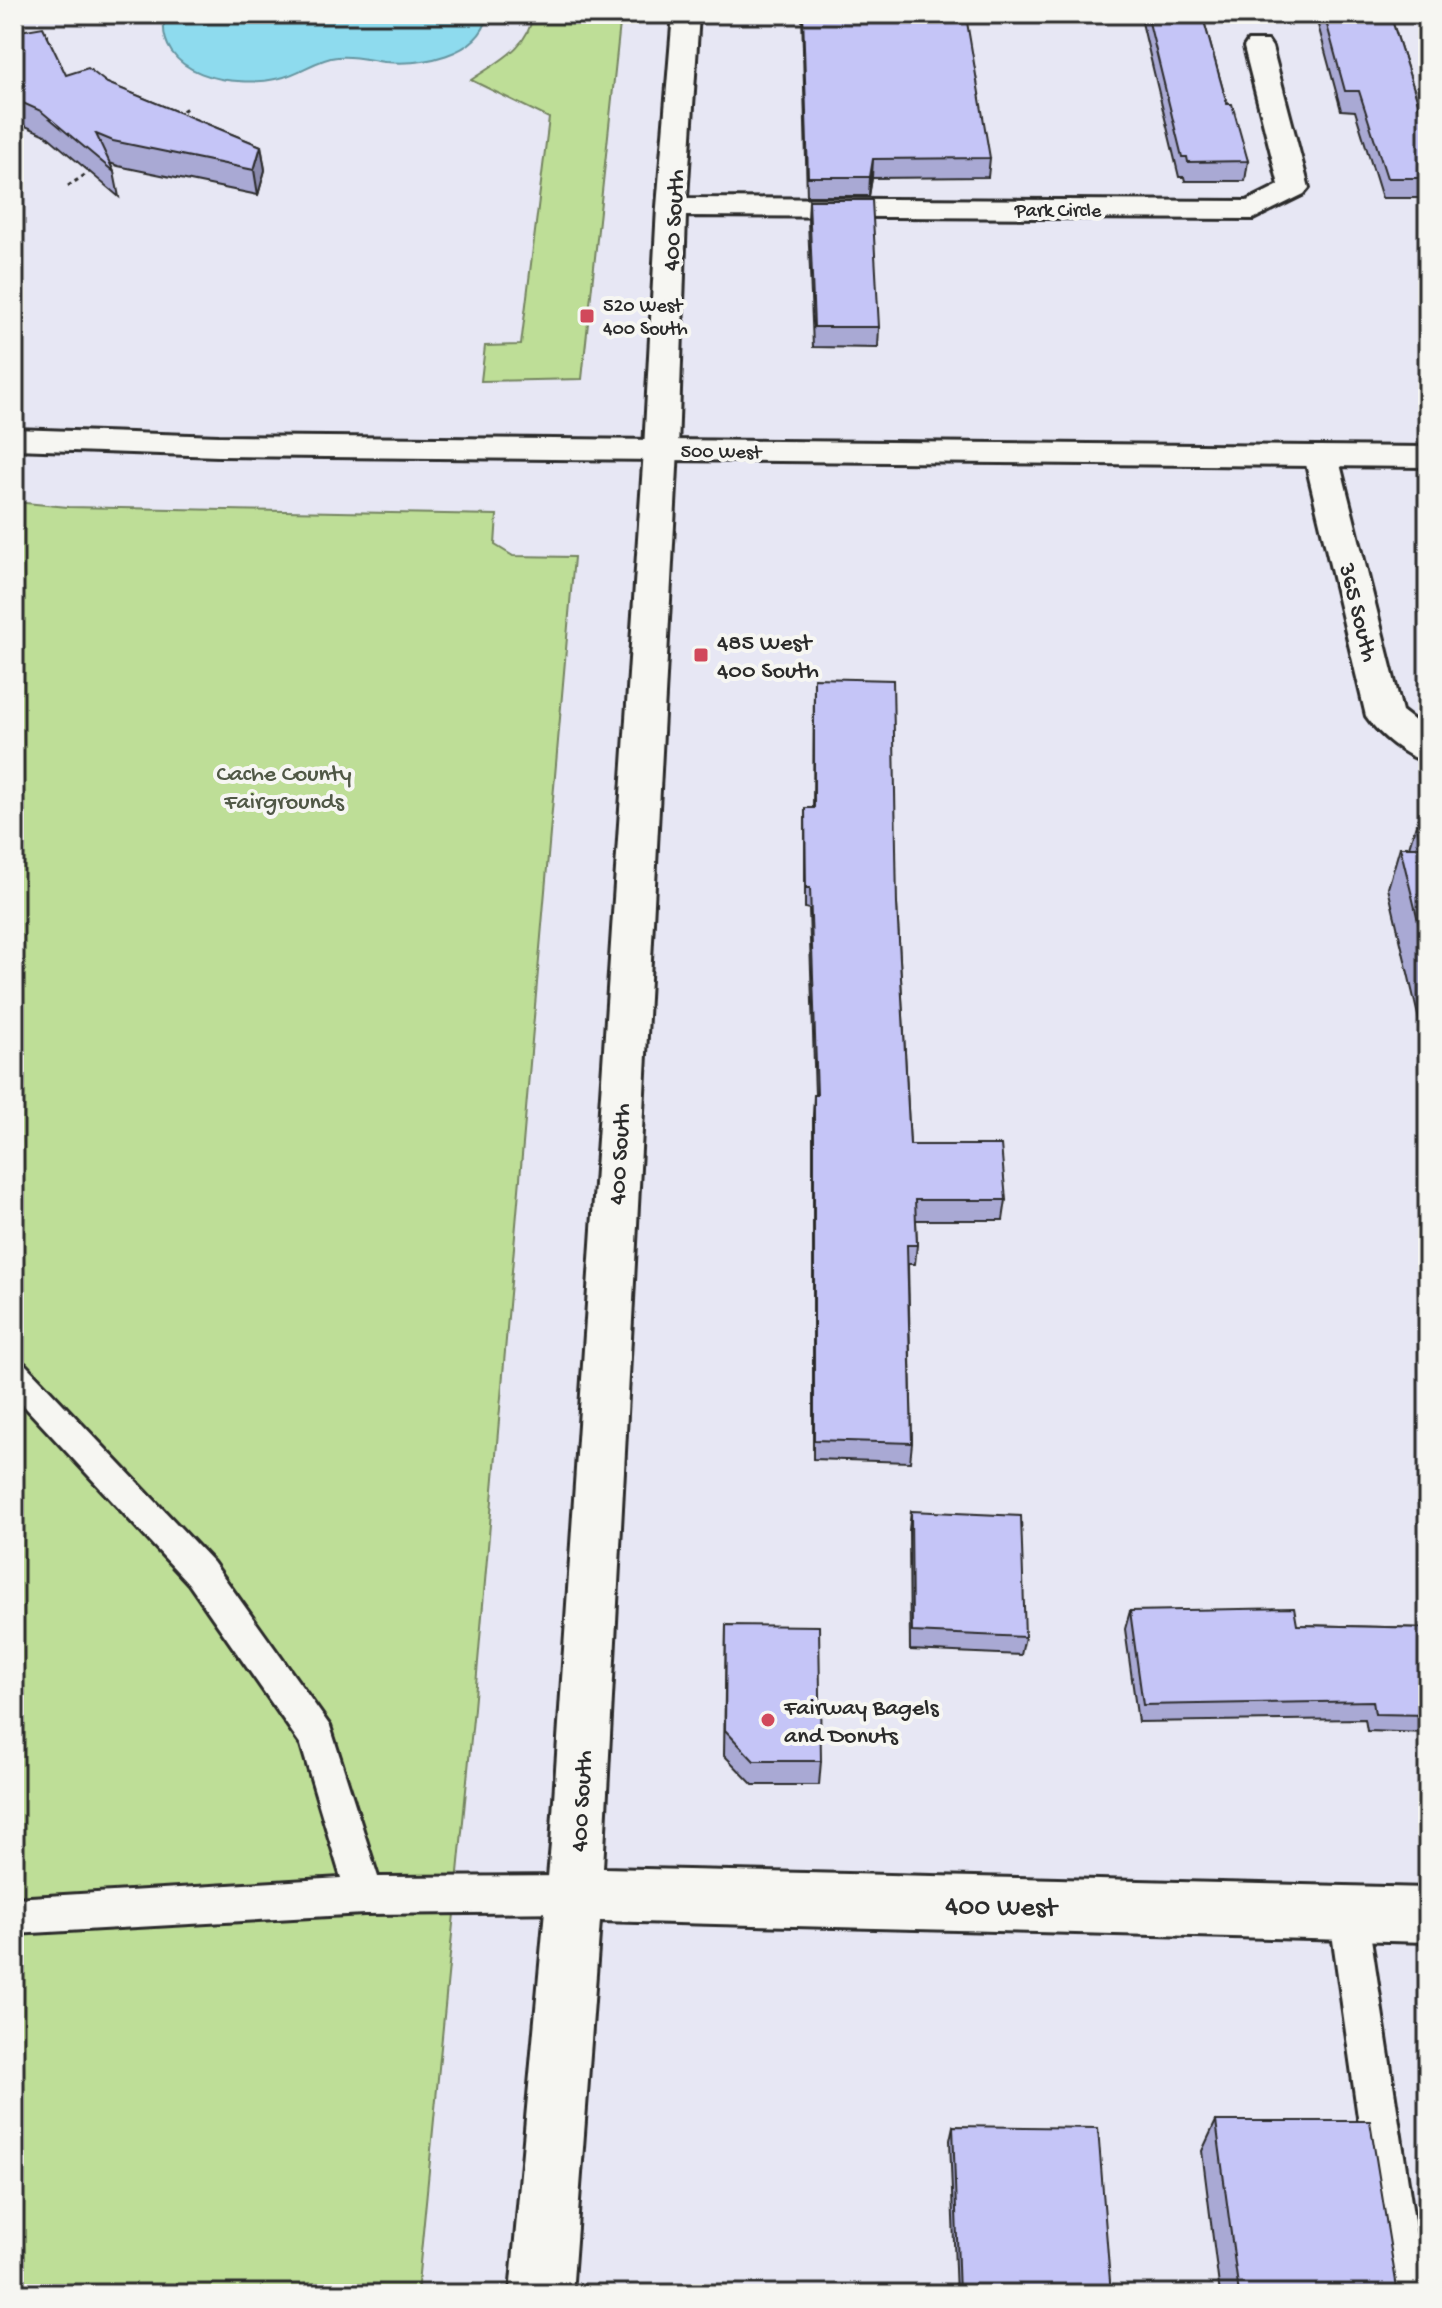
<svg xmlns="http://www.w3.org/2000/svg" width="1442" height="2308" viewBox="0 0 1442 2308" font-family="'Gochi Hand',sans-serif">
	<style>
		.green { fill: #bede97; stroke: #748461; stroke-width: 2 }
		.water { fill: #8edbee; stroke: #6695a0; stroke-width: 2 }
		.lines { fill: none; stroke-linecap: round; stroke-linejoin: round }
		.lane-casing { stroke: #2b2b2b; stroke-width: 6 }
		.street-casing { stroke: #2b2b2b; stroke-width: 6 }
		.secondary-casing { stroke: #2b2b2b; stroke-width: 6 }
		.path { stroke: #2b2b2b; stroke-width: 3; stroke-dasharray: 4 4; stroke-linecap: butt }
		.lane { fill: #f6f6f2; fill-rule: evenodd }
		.street { fill: #f6f6f2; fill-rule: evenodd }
		.secondary { fill: #f6f6f2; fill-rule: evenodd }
		.wall { fill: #a9a9d4; stroke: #2b2b2b; stroke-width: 2 }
		.shaded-wall { fill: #8a8aad; stroke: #2b2b2b; stroke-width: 2 }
		.building { fill: #c5c5f7; stroke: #2b2b2b; stroke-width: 2 }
		.poi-dot { fill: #d1495b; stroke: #f6f6f2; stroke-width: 3 }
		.labels { text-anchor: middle; stroke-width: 8; stroke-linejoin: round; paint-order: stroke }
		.far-street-label { font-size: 20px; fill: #2b2b2b; stroke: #f6f6f2 }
		.far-poi-label { font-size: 20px; fill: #2b2b2b; stroke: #f6f6f2; text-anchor: start }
		.street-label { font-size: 24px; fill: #2b2b2b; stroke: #f6f6f2 }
		.poi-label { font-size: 24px; fill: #2b2b2b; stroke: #f6f6f2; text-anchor: start }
		.park-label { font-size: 24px; fill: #505846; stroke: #f6f6f2 }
		.near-street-label { font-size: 28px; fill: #2b2b2b; stroke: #f6f6f2 }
	</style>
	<rect width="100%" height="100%" fill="#e7e7f4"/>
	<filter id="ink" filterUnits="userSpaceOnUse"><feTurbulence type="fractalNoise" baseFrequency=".0125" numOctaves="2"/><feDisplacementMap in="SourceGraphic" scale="16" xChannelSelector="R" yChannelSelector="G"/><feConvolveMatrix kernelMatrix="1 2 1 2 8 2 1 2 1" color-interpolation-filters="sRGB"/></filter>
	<g filter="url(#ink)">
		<g class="green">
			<path d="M533,14H621L582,379L481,381L485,346L521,345L549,118L471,80C497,62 529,48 533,14Z"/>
			<polygon points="14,502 68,507 497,515 495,545 513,556 574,557 474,1708 417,2294 14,2294"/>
		</g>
		<path class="water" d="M165,14L488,16C478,57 420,65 385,62C369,60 354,55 337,57C316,59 300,74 280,78C235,89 153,76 165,14Z"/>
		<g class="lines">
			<defs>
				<g id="lane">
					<polygon points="14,1360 25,1364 213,1562 330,1726 378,1877 575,1876 588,1881 594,1894 588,1907 575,1912 364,1914 14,1934 14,1898 341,1878 301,1745 189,1584 14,1395"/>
					<polygon points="1348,1894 1361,1899 1367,1912 1425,2294 1383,2294 1329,1912 1335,1899"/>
				</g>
				<g id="street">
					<polygon points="673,14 699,14 687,198 1247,201 1279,185 1244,47 1248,41 1268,41 1272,47 1309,188 1304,194 1253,219 686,216 678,449 603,1868 1428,1888 1428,1942 600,1921 572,2294 510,2294 551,1844 644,449 657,207"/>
					<path d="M1321,446L1333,449L1338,456L1402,711L1428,731V762C1406,757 1379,735 1366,716L1304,456L1309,449Z"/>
				</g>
				<polygon id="secondary" points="14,429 219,436 1428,447 1428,467 219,456 14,449"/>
			</defs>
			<use href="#lane" class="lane-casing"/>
			<use href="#street" class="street-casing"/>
			<use href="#secondary" class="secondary-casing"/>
			<g class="path">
				<polyline points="176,115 187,108"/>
				<polyline points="68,186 94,169"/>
			</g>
			<use href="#lane" class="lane"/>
			<use href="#street" class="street"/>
			<use href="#secondary" class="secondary"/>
		</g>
		<g class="wall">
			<polygon points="802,14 863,14 863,22 990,158 988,177 872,178 869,196 807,196"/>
			<polygon points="1140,14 1202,14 1227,104 1248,161 1245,181 1185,181 1184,177 1179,177"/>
			<polygon points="1315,14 1390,14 1425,124 1428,124 1428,198 1382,198 1355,111 1341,110"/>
			<polygon points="14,32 66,75 107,83 261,146 265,170 258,195 118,166 110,163 114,172 119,197 46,135 14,121"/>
			<polygon points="809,200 879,327 878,348 813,347 808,220"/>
			<polygon points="814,678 897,904 910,1145 1006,1200 1003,1220 916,1220 917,1245 915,1264 908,1264 912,1443 910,1462 813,1459 813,1115 814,1095 815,1095 809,909 805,908 805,808 813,808"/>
			<polygon points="1416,824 1428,824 1428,1058 1388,888 1400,847 1409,847"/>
			<polygon points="911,1511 1025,1637 1021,1655 910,1650 909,1530"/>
			<polygon points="1130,1611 1297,1625 1428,1628 1428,1733 1367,1731 1365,1719 1138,1722 1125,1629"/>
			<polygon points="726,1625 821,1761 819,1785 753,1785 724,1755"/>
			<polygon points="1216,2121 1398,2294 1220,2294 1202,2151"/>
			<polygon points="953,2126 1111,2294 956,2294 950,2140"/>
		</g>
		<g class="shaded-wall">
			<polygon points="261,146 265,170 258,195 254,170"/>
			<polygon points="873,159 872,178 869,196 870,177"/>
		</g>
		<g class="building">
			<polygon points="803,14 863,14 863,22 967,22 990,158 873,159 870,177 808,177"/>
			<polygon points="1147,14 1202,14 1227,104 1232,104 1248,161 1188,162 1187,157 1182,157"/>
			<polygon points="1324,14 1390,14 1425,124 1428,124 1428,178 1387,178 1359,91 1345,91"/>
			<polygon points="43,27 66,75 88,68 107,83 261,146 254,170 113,141 96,134 114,172 41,111 14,99 14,91 17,91 14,88 14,32"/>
			<polygon points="809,200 872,200 879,327 814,327"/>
			<polygon points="814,678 893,680 897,904 910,1145 1001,1145 1006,1200 915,1200 917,1245 907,1245 912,1443 814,1440 814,1095 817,1095 810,888 806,888 805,808 814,808"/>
			<polygon points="1416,824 1428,824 1428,961 1400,847 1423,847"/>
			<polygon points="911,1511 1021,1516 1025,1637 912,1632"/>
			<polygon points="1294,1608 1297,1625 1428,1628 1428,1715 1375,1714 1373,1701 1143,1705 1130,1611"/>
			<polygon points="726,1625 819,1626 821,1761 754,1761 725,1730"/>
			<polygon points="1216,2121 1370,2121 1398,2294 1239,2294"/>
			<polygon points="953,2126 1098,2128 1111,2294 959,2294"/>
		</g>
	</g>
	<g class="poi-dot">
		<rect x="579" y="308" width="16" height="16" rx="4"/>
		<rect x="693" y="647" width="16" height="16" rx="4"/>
		<circle cx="768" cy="1720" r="8"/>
	</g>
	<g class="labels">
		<g class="far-street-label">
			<text x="1058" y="216">Park Circle</text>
			<text transform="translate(721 450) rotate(1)" y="7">500 West</text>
		</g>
		<g class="far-poi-label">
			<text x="603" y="311">520 West<tspan x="603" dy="23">400 South</tspan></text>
		</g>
		<g class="street-label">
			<text transform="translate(672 220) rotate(-87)" y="8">400 South</text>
			<text transform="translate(1360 612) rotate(76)" y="8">365 South</text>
			<text transform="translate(618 1154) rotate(-87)" y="8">400 South</text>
			<text transform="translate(580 1801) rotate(-87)" y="8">400 South</text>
		</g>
		<g class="poi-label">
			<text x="717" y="649">485 West<tspan x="717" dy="28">400 South</tspan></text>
			<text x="784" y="1714">Fairway Bagels<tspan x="784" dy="28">and Donuts</tspan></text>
		</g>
		<g class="park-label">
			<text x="284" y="780">Cache County<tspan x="284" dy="28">Fairgrounds</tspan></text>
		</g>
		<g class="near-street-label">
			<text transform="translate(1001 1904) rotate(1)" y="10">400 West</text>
		</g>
	</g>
	<rect width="1442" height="2308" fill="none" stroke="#f6f6f2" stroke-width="48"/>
	<rect x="24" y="24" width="1394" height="2260" fill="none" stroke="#2b2b2b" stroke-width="3" filter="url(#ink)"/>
</svg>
